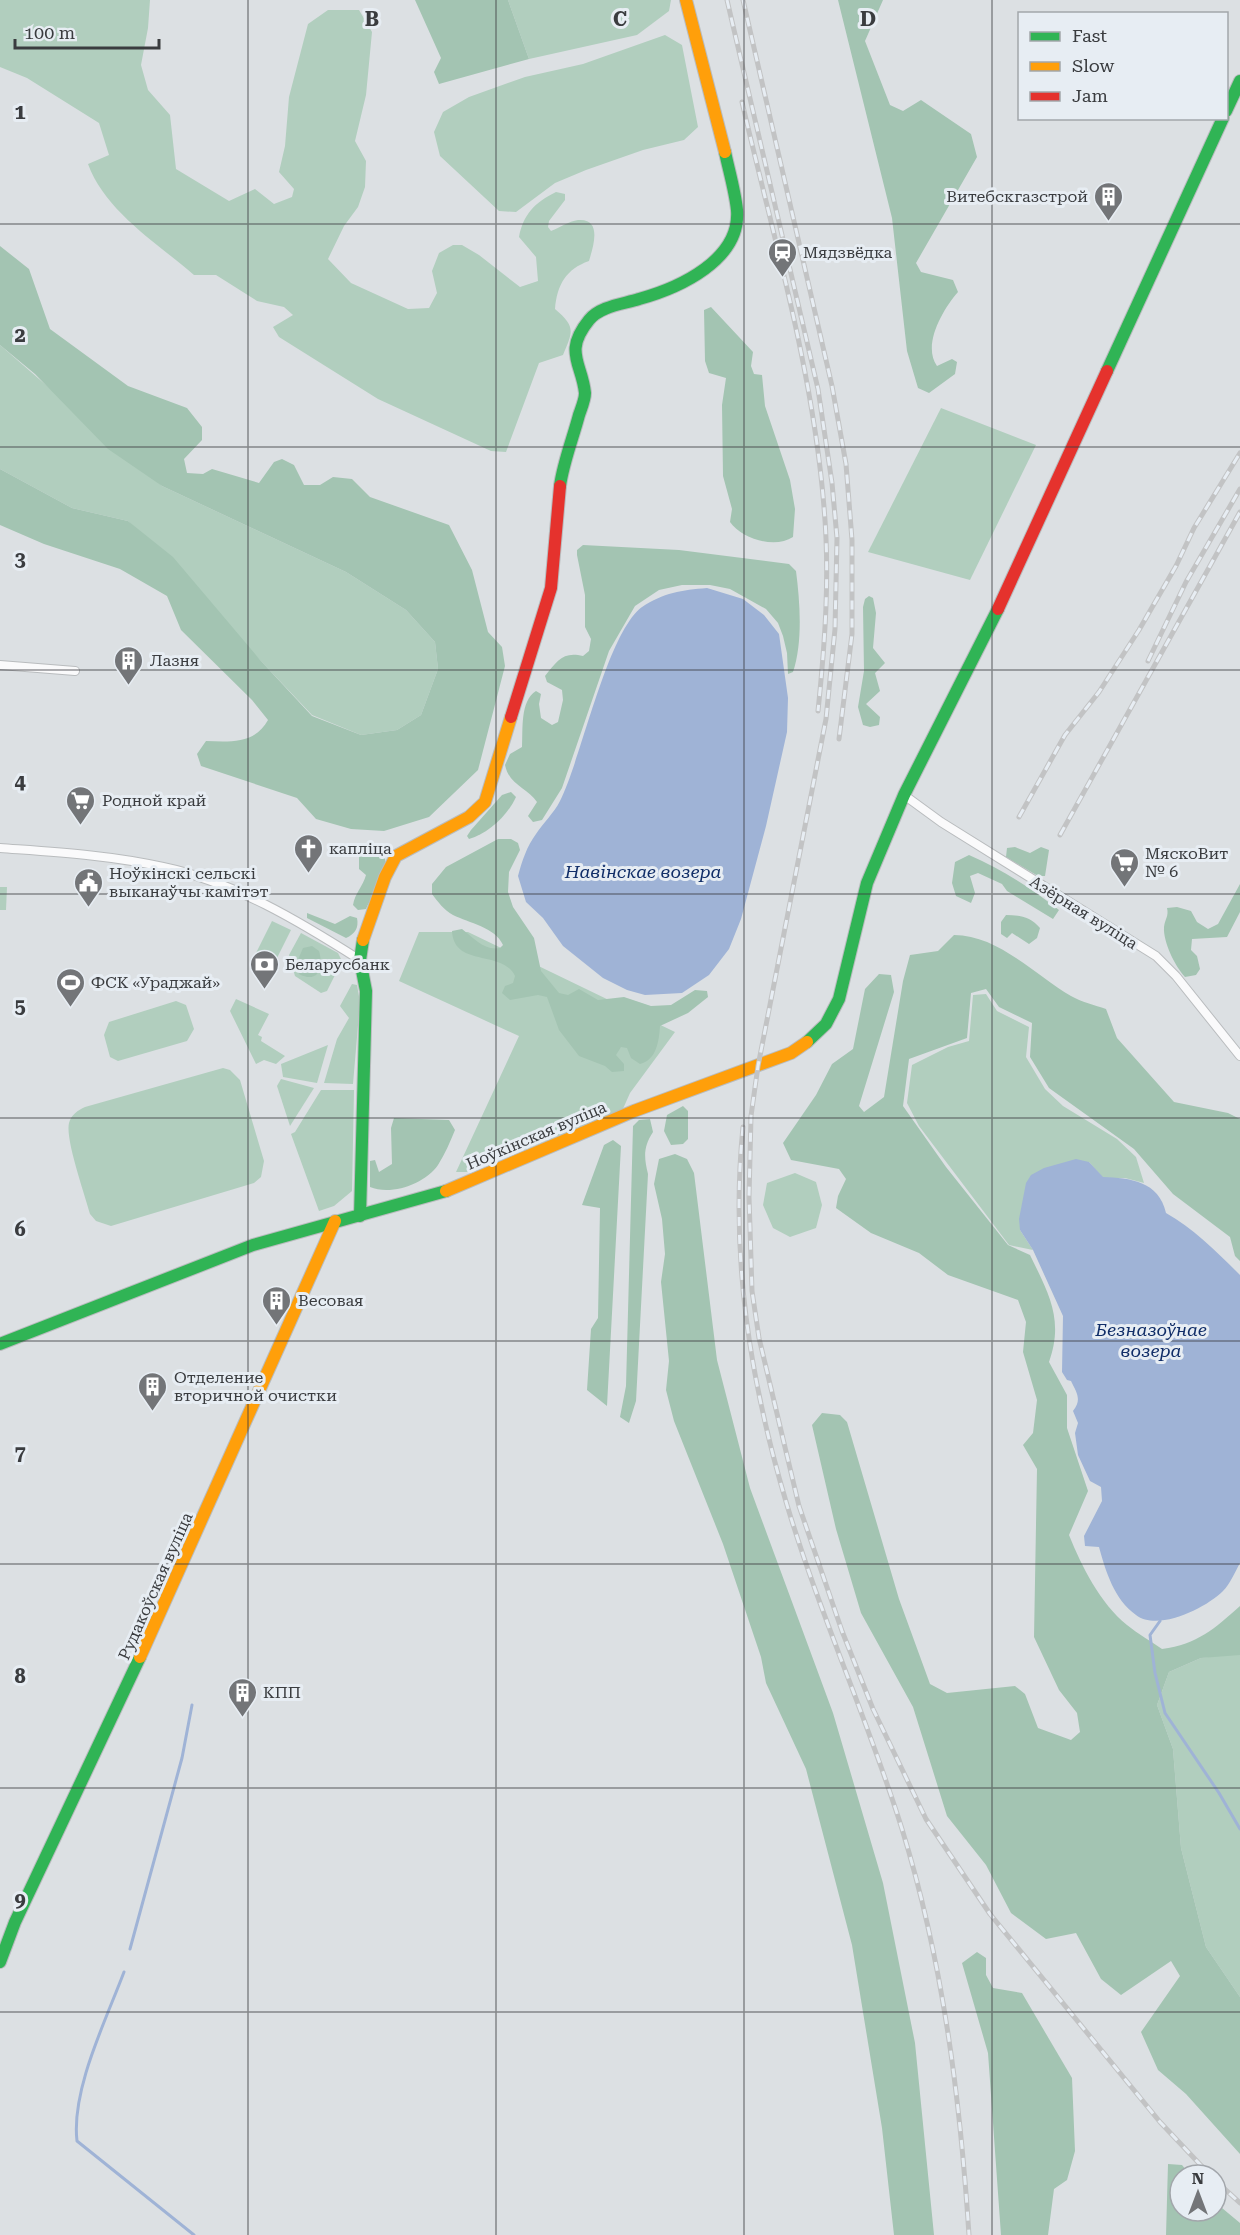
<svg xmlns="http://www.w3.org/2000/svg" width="1240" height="2235" viewBox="0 0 1240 2235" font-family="'Roboto Serif',serif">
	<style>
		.green { fill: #b1cebe }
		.forest { fill: #a3c4b2 }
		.water { fill: #9fb3d6 }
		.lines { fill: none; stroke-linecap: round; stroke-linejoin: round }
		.stream { stroke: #9fb3d6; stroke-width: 3 }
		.street-casing { stroke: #b9bcbe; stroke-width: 10 }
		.fast-casing { stroke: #b9bcbe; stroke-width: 14 }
		.slow-casing { stroke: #b9bcbe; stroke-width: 14 }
		.jam-casing { stroke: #b9bcbe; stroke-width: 14 }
		.street { stroke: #fafafb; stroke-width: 8 }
		.fast { stroke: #30b455; stroke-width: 12 }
		.slow { stroke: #ff9f0a; stroke-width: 12 }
		.jam { stroke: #e5322d; stroke-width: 12 }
		.rail-casing { stroke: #c2c3c4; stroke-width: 5 }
		.rail { stroke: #e7edf3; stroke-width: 3; stroke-dasharray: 9; stroke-linecap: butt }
		.grid { fill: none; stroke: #3a3c3f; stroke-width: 1.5; stroke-opacity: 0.55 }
		.labels { text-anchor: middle; stroke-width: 6; stroke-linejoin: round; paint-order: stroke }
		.poi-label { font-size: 16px; fill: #3a3c3f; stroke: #e7edf3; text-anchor: start }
		.street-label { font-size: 16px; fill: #3a3c3f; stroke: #e7edf3 }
		.water-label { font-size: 18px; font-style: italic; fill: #112e68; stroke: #e7edf3 }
		.grid-label { font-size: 20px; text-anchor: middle; font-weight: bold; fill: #3a3c3f; stroke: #e7edf3; stroke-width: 6; stroke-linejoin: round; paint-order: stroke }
	</style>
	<rect width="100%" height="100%" fill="#dce0e3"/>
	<g class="green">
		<path d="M0,0H150L148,28L141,65L148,90L170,115L176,169L229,201L255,189L274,204L292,197L294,189L279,172L285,146L289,97L308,24L328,10H359L372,32L366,95L355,141L366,161L365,187L358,207L344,226L328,259L351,283L408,309L429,308L437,293L432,271L439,253L453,245H462L479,255L520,287L538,281L536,257L519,237C523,215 535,202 556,192L565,194V200L549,221L548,227L551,231C559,228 569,221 578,220C603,218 593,247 589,261C566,269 557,285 555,309C576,327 573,331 563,355L539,363L506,452L491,451L378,399L279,337L273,327L293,315L284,307L257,301L216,275H194C157,243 105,211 88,164L109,155L99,123L27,78L0,67Z"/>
		<polygon points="508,0 671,0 669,11 637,35 529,59"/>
		<polygon points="665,35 682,45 698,127 684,140 643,150 586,170 555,183 516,212 499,211 440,156 434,132 443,112 469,97 525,77 583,64"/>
		<polygon points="0,345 162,486 346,572 406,610 435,642 438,669 421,715 397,730 361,735 312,715 128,521 72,508 0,469"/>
		<polygon points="941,408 1036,445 970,580 868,552"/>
		<polygon points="0,887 7,887 6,910 0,910"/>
		<polygon points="272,921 291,930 271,970 252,961"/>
		<polygon points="419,932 468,932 675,1032 630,1093 622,1111 467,1172 456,1172 519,1036 399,981"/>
		<polygon points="301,933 338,953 342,961 327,991 321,993 295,976 289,955"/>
		<polygon points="352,984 357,985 360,1002 353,1084 324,1083 337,1039 349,1018 340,1006"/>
		<polygon points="986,994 997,1011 1029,1027 1026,1057 1045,1089 1063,1106 1117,1139 1136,1157 1144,1183 1125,1178 1103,1178 1089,1162 1020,1230 1033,1250 1009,1245 919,1126 907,1103 912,1065 948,1047 969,1041 973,995"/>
		<polygon points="236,999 269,1014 258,1035 262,1037 261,1041 285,1056 276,1064 264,1060 256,1064 230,1011"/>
		<polygon points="176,1001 186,1005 194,1029 187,1041 118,1061 110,1057 104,1035 109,1022"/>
		<polygon points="328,1045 317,1083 283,1077 281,1064"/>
		<path d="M223,1068L230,1070L240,1080L264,1161L261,1177L254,1183L111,1226L96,1221L90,1214C85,1195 65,1139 69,1123C71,1115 78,1110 85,1107Z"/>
		<polygon points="281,1079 314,1088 290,1126 277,1086"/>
		<polygon points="321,1090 354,1090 352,1191 334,1206 319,1211 291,1134 295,1132"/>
		<polygon points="795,1173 816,1182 822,1205 816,1228 790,1237 773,1228 763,1205 767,1183"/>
		<polygon points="1230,1654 1240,1655 1240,1997 1206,1947 1181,1848 1173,1749 1157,1705 1169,1672 1201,1658"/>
	</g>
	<g class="forest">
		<polygon points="415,0 508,0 529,59 439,84 434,72 441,58"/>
		<path d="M838,0H883L865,41L890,105L903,111L921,100L971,134L977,157L916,263L921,272L953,280L958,292C943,309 922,345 937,366L952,359L957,362L955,374L929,393L918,388L907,351L892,218Z"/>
		<path d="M0,246L29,269L50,329L128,386L187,408L202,427V440L184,459L187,473L203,474L212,469L259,483L274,462L282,459L294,465L304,485H320L333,477L352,479L370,497L449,525L472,570L488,632L502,647L505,666L478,770L429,817L384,831L351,829L316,819L297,798L201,766L197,754L206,741C230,742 255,744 268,720L252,700L181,630L167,596L120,569L44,544L0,525V469L72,508L128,521L173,557L261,661L312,716L361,735L397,730L421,715L438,669L435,642L406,610L346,572L162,486L108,449L35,374L0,345Z"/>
		<path d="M711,307L753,352L751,366L754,374L762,375L765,406L790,480L795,509L793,537C775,549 742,539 730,522L732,509L723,476L722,405L726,378L709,373L705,361L704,310Z"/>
		<path d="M583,545L679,550L789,564L796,571C800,602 803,642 793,672L788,674L787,653L783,636L778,623L766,609L730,589L710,585H682L659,590L635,606L609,651L562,788L542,820L533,822L528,816L537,802C528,788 509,785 505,765L510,754L522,747C523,729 520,701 536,691L541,694L539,704L541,718L552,725L558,722L563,700L562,690L547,682L545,676C557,661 563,651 583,656L589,651L591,639L585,627V595L577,555V550Z"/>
		<polygon points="869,596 873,598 876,613 873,648 885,663 875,673 880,691 866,704 880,717 879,725 870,727 863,725 858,707 864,671 863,607 865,599"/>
		<path d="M511,792L516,797C508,815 488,834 469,839L467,836L471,830L502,795Z"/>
		<path d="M498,839H511L518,843L520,850L509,872L508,892L513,907L534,938L541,971L559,993L568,995L579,989L598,1000L624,997L651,1006L671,1005L695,990L707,991L708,997L688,1013L660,1026C659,1040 657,1060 640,1064L631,1058L627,1048L621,1047L616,1055L624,1064V1071L612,1072L605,1066L579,1056L559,1030L547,997L538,995L510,1000L502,993L505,986L513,983L515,976C502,949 454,968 452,931L462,929C474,938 484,951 500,948L503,945C495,927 469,923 453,915C444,910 438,902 432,894V884L446,867Z"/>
		<polygon points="1015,847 1030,853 1041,847 1049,850 1045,876 1038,876 1006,857 1007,848"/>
		<path d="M368,849L383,852C392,872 374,891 366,909L358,910L353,905C355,893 363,886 366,875L359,869V851Z"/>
		<path d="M969,855C1001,869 1031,888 1059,910L1053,919L1007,891L1002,884L978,873L970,876L975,893L971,903L956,896L952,883L955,862Z"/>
		<path d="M1240,884V912L1227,937L1192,939L1191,950L1197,956L1200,969L1196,975L1185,977C1175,966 1163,942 1164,927C1165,919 1169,916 1167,908L1177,907L1191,911L1197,922L1208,929L1218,924Z"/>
		<path d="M307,913L335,924L350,916L357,918C359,928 355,934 346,938L307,918Z"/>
		<path d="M1006,915C1020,915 1031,917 1040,928L1037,938L1029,944L1012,933L1007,938L1001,934V922Z"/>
		<path d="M954,935C998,935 1035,975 1071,996C1081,1002 1095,1005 1106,1009L1117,1038L1174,1102L1228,1113L1240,1119V1261L1235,1256L1230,1237L1173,1194L1134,1149L1049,1088L1030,1057L1032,1023L999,1007L986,989L971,993L967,1038L909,1059L903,1106L946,1167L1008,1245L1030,1255C1049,1294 1064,1320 1049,1362L1067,1395V1428L1088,1491L1069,1535C1082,1567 1100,1603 1127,1625C1138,1634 1151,1641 1162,1649C1198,1644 1214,1629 1240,1606V1655L1201,1658L1169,1672L1157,1705L1173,1749L1181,1848L1206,1947L1240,1997V2154L1186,2094L1158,2070L1141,2032L1180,1976L1171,1961L1121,1995L1101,1979L1076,1933L1046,1939L1011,1913L986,1865L947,1816L913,1707L861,1613L836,1529L812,1425L822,1413L840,1415L847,1422L899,1599L930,1684L947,1693L1015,1686L1025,1694L1038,1728L1071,1740L1080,1732L1077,1713L1059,1690L1034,1637L1037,1469L1023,1445L1033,1433L1037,1400L1023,1352L1026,1322L1018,1300L948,1275L919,1253L871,1233L836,1208L838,1196L846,1179L839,1169L791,1160L783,1143L816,1095L832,1064L853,1049L865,989L879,974L891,975L894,992L859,1106L864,1112L884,1097L903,981L910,955L938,951Z"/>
		<path d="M312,946L319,951C324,968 318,984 299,974L297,962L303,948Z"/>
		<polygon points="683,1106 688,1111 688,1139 683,1144 671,1145 664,1131 667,1115"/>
		<path d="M394,1118L449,1120L455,1130C450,1142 445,1154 438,1165C425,1184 391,1196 370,1187V1161L375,1160L379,1172L392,1164L391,1128Z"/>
		<path d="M650,1119L653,1132C643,1147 644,1158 648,1174L636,1401L629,1423L620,1417L626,1386L633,1126L639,1120Z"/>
		<polygon points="613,1140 621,1146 607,1406 587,1390 591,1329 598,1318 600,1208 582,1205 604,1145"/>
		<polygon points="675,1154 687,1159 694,1173 717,1360 750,1488 833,1713 883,1883 915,2043 934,2235 894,2235 882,2128 852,1945 806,1769 766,1683 761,1657 723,1544 674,1421 666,1390 669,1361 661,1282 665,1254 662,1219 654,1184 659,1159"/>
		<polygon points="977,1952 986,1958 986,1975 993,1988 1022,1993 1072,2078 1075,2151 1067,2180 1054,2189 1048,2235 1001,2235 988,2053 962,1963"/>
		<polygon points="1168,2164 1182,2165 1190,2175 1180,2175 1180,2211 1216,2211 1216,2203 1240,2223 1240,2235 1166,2235"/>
	</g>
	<g class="water">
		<path d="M707,588L743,599L764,615L779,634L788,698L787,732L766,826L741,919L729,949L709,975L682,993L645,995L627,990L603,978L563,946L543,918L526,902L518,876C522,861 527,846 536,834C543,823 554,813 560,801C582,757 607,633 642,607C663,593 682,590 707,588Z"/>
		<path d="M1076,1159L1089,1162L1103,1177C1130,1178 1159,1181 1166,1213C1194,1229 1217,1252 1240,1275V1563C1235,1572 1230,1584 1223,1591C1206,1608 1158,1632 1136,1615C1114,1599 1106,1572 1099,1547L1085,1546L1084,1536L1102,1501L1101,1487L1090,1481L1078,1455L1075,1433L1078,1423L1073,1411C1082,1400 1077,1393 1071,1381L1067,1380L1062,1372L1063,1316L1033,1250L1020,1230L1019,1219L1026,1183L1031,1175L1044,1168Z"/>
	</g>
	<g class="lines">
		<g class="stream">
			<polyline points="1160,1621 1150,1635 1155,1673 1165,1713 1219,1793 1240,1829"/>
			<polyline points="130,1949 182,1758 192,1705"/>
			<path d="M124,1972C106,2020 71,2090 77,2141L194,2235"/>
		</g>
		<defs>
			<g id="street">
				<polyline points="0,665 75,671"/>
				<polyline points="904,795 941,822 1156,956 1176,976 1240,1056"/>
				<path d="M0,848C54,852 110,855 163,867C234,882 299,921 360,960"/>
			</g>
			<g id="fast">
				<polyline points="1226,111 1240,81"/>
				<polyline points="1107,371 1223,118"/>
				<path d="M560,486C563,463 573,438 579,415C581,409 585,400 585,393C582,363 563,352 589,320C600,306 624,304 639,299C679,288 741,260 737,210C735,191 729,171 725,152"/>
				<polyline points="807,1042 826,1024 839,999 867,883 904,795 998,609"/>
				<polyline points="360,1216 366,991 360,960 363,940"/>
				<polyline points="0,1344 253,1245 446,1191"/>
				<polyline points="0,1962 15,1922 140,1657"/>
			</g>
			<g id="slow">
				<polyline points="686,0 725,152"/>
				<polyline points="363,940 385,877 396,856 469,817 485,802 511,717"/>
				<polyline points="446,1191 634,1111 791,1053 807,1042"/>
				<polyline points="140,1657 335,1221"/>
			</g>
			<g id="jam">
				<polyline points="998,609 1107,371"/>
				<polyline points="511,717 551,588 560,486"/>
			</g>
		</defs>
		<use href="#street" class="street-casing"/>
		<use href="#fast" class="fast-casing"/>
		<use href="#slow" class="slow-casing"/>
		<use href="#jam" class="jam-casing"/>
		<use href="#street" class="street"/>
		<use href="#fast" class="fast"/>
		<use href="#slow" class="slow"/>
		<use href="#jam" class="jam"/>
		<defs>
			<g id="rail">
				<polyline points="727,0 818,389 832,483 837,538 835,629 826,719 758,1066 751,1116 749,1197 752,1291 759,1338 799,1506 842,1631 873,1709 926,1819 990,1914 1160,2122 1210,2175"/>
				<polyline points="743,0 832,386 846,464 852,540 852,634 839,739"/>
				<path d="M742,102C773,236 813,370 824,507C830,575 825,643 818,711"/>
				<polyline points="1148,661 1186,582 1240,489"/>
				<polyline points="1019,817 1065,735 1099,692 1139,630 1176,566 1194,528 1240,453"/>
				<polyline points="1060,835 1240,512"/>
				<path d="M743,1127C730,1257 750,1381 787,1505C820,1615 868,1720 902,1829C943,1962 960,2097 969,2235"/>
				<polyline points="1216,2181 1240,2203"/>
			</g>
		</defs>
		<use href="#rail" class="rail-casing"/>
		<use href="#rail" class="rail"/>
	</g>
	<path class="grid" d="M248,0V2235M496,0V2235M744,0V2235M992,0V2235M0,224H1240M0,447H1240M0,670H1240M0,894H1240M0,1118H1240M0,1341H1240M0,1564H1240M0,1788H1240M0,2012H1240"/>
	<defs>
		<symbol id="building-pin" viewBox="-11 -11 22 30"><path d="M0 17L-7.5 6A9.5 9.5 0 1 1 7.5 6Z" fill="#737578" stroke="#e7edf3"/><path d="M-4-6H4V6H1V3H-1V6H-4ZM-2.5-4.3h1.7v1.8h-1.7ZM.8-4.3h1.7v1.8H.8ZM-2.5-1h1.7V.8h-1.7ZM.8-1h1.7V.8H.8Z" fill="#fff"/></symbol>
		<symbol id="station-pin" viewBox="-11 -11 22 30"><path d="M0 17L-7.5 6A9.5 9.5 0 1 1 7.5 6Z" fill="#737578" stroke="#e7edf3"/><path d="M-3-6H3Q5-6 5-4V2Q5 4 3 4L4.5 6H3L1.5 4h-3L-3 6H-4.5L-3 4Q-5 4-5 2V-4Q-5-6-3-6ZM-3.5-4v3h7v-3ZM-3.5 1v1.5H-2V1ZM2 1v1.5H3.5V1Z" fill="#fff"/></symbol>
		<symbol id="supermarket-pin" viewBox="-11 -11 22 30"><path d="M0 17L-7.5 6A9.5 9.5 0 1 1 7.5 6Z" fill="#737578" stroke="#e7edf3"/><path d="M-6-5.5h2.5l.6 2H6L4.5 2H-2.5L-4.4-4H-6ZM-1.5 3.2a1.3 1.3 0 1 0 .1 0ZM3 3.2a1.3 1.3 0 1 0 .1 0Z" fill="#fff"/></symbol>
		<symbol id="church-pin" viewBox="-11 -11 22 30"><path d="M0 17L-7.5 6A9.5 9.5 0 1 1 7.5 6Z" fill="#737578" stroke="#e7edf3"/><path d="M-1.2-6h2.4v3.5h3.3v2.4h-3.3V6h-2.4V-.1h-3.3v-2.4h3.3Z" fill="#fff"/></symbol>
		<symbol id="civic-pin" viewBox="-11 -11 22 30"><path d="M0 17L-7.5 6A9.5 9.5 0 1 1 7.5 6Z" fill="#737578" stroke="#e7edf3"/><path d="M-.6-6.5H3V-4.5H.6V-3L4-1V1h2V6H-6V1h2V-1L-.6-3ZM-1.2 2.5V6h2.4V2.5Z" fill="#fff"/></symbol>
		<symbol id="bank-pin" viewBox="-11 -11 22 30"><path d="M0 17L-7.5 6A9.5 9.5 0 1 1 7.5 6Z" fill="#737578" stroke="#e7edf3"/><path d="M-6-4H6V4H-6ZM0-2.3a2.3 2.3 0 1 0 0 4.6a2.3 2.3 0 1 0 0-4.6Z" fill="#fff"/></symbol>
		<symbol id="stadium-pin" viewBox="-11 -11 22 30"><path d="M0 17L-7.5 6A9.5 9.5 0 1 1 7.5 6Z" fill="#737578" stroke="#e7edf3"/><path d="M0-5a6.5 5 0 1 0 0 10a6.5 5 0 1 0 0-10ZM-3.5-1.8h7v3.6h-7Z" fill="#fff"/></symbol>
	</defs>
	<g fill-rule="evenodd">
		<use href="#building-pin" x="1092" y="180" width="33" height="45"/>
		<use href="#station-pin" x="766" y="236" width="33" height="45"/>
		<use href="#building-pin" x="112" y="644" width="33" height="45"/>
		<use href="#supermarket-pin" x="64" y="784" width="33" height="45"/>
		<use href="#church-pin" x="292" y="832" width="33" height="45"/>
		<use href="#supermarket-pin" x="1108" y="846" width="33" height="45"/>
		<use href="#civic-pin" x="72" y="866" width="33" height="45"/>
		<use href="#bank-pin" x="248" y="948" width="33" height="45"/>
		<use href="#stadium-pin" x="54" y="966" width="33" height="45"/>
		<use href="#building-pin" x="260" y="1284" width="33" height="45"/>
		<use href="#building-pin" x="136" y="1370" width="33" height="45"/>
		<use href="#building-pin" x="226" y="1676" width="33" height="45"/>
	</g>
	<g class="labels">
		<g class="poi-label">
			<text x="1088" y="202" text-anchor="end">Витебскгазстрой</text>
			<text x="803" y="258">Мядзвёдка</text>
			<text x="150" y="666">Лазня</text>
			<text x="102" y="806">Родной край</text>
			<text x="329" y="854">капліца</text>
			<text x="1145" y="859">МяскоВит<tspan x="1145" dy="18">№ 6</tspan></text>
			<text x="109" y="879">Ноўкінскі сельскі<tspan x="109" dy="18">выканаўчы камітэт</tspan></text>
			<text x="285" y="970">Беларусбанк</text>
			<text x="91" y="988">ФСК «Ураджай»</text>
			<text x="298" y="1306">Весовая</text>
			<text x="174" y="1383">Отделение<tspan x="174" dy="18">вторичной очистки</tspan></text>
			<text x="263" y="1698">КПП</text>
		</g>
		<g class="street-label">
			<text transform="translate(1084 912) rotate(32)" y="6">Азёрная вуліца</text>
			<text transform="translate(536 1135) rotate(-23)" y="6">Ноўкінская вуліца</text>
			<text transform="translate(155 1586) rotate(-66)" y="6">Рудакоўская вуліца</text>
		</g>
		<g class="water-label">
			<text x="643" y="878">Навінскае возера</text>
			<text x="1151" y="1336">Безназоўнае<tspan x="1151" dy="21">возера</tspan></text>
		</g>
	</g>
	<g class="grid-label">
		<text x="372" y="26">B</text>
		<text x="620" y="26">C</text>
		<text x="868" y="26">D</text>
		<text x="20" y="119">1</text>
		<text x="20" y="342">2</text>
		<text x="20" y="566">3</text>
		<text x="20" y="789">4</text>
		<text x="20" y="1013">5</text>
		<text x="20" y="1236">6</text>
		<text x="20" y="1460">7</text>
		<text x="20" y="1683">8</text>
		<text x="20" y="1907">9</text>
	</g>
	<rect x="1018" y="12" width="210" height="108" fill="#e7edf3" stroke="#a2a6ab" stroke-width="1.5"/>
	<rect x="1030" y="32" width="30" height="9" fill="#30b455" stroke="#a2a6ab" stroke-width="1.5"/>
	<text x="1072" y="42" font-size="18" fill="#3a3c3f">Fast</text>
	<rect x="1030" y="62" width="30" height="9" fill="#ff9f0a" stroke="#a2a6ab" stroke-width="1.5"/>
	<text x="1072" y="72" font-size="18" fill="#3a3c3f">Slow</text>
	<rect x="1030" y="92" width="30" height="9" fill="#e5322d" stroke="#a2a6ab" stroke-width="1.5"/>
	<text x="1072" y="102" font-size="18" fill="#3a3c3f">Jam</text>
	<g transform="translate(1198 2193)"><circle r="28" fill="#e7edf3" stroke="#a2a6ab" stroke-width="1.5"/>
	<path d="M0-4.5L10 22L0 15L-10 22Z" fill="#737578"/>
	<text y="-9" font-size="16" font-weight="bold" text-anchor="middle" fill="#3a3c3f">N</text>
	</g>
	<path d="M15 39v9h144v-9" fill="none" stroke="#3a3c3f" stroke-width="3"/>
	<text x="24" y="39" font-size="18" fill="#3a3c3f" stroke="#e7edf3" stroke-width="4.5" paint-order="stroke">100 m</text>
</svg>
